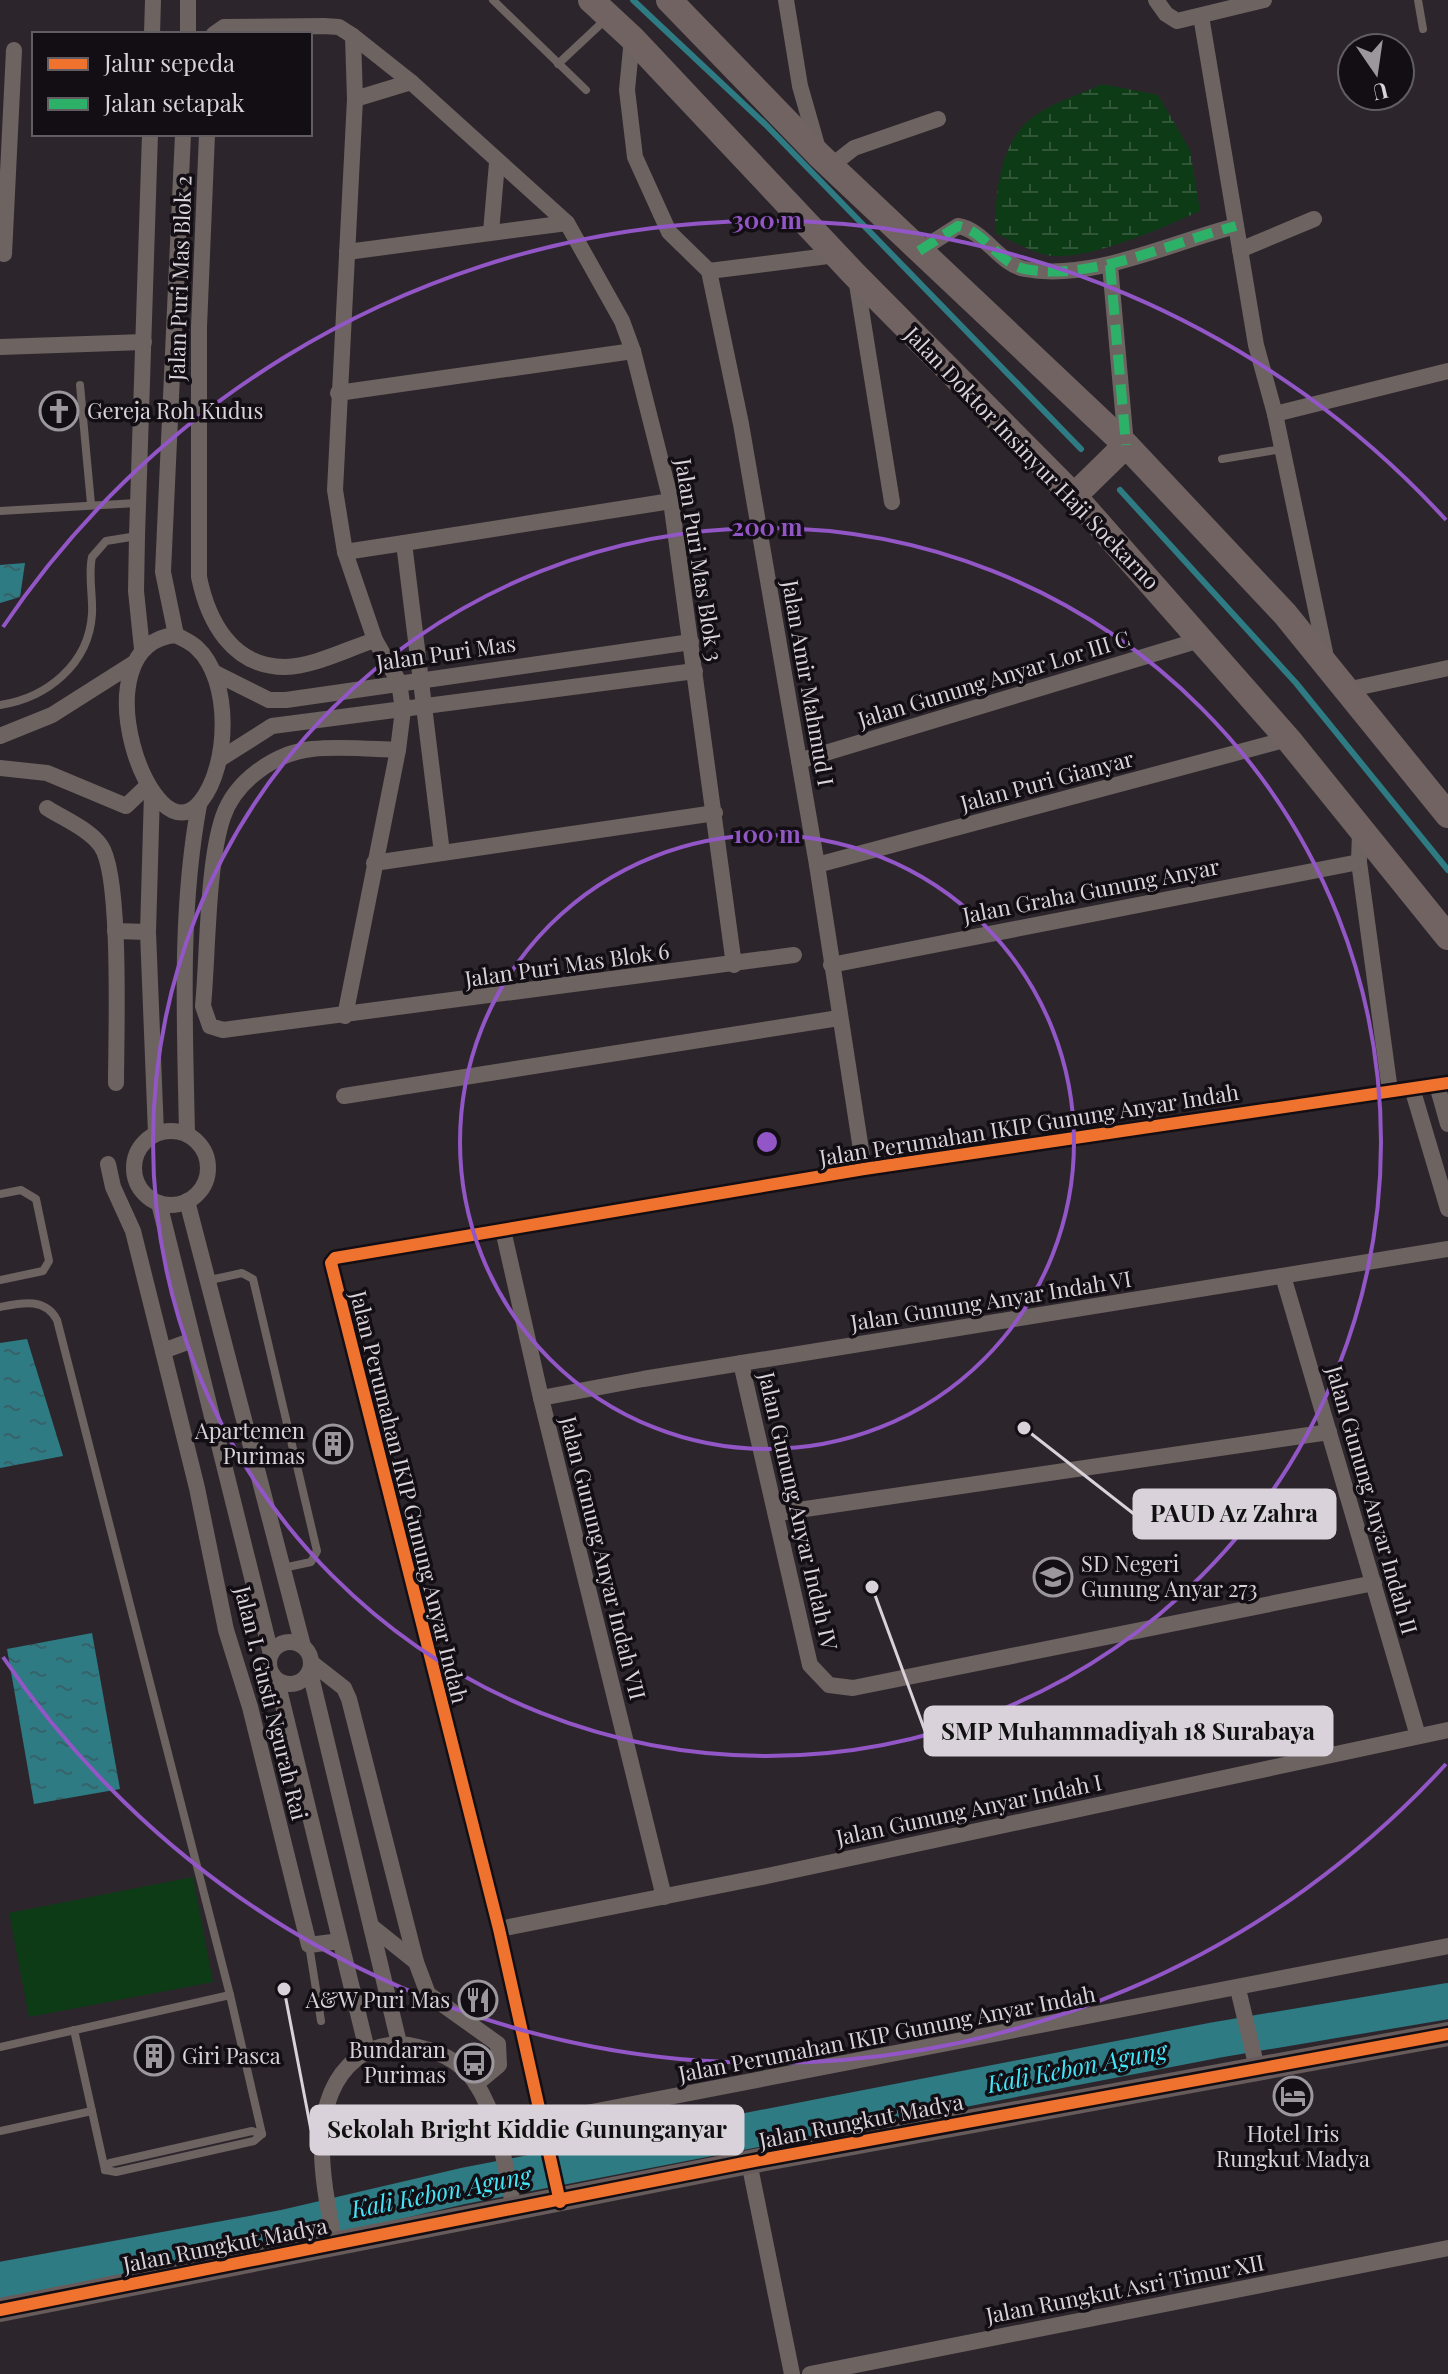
<svg xmlns="http://www.w3.org/2000/svg" width="1448" height="2374" viewBox="0 0 1448 2374" font-family="'Playfair Display',serif">
	<style>
		.wetland { fill: url(#wetland-marsh) }
		.pitch { fill: #0d3b16 }
		.water { fill: url(#water-ripples) }
		.lines { fill: none; stroke-linecap: round; stroke-linejoin: round }
		.stream { stroke: #2e7b84; stroke-width: 6 }
		.river { stroke: #2e7b84; stroke-width: 36 }
		.lane { stroke: #6d6361; stroke-width: 8 }
		.street { stroke: #6d6361; stroke-width: 16 }
		.secondary { stroke: #675c5b; stroke-width: 24 }
		.primary { stroke: #706362; stroke-width: 26 }
		.quiet { stroke: #2db169; stroke-width: 10; stroke-dasharray: 20 10; stroke-linecap: butt }
		.cycleway-casing { stroke: #130e14; stroke-width: 17 }
		.cycleway { stroke: #ef722f; stroke-width: 12 }
		.ring { fill: none; stroke: #9256c6; stroke-width: 4 }
		.labels { text-anchor: middle; stroke-width: 7; stroke-linejoin: round; paint-order: stroke }
		.street-label { font-size: 22px; fill: #d9d2da; stroke: #130e14 }
		.poi-label { font-size: 22px; fill: #d9d2da; stroke: #130e14; text-anchor: start }
		.water-label { font-size: 24px; font-style: italic; fill: #43e5f7; stroke: #130e14 }
		.centre { fill: #9256c6; stroke: #130e14; stroke-width: 4 }
		.ring-label { font-size: 24px; text-anchor: middle; font-weight: bold; fill: #9256c6; stroke: #130e14; stroke-width: 7; stroke-linejoin: round; paint-order: stroke }
		.leader { fill: none; stroke: #d9d2da; stroke-width: 3 }
		.callout-dot { fill: #d9d2da; stroke: #130e14; stroke-width: 3 }
		.callout { fill: #d9d2da; stroke: #d9d2da; stroke-width: 3 }
		.callout-label { font-size: 24px; text-anchor: middle; font-weight: bold; fill: #111 }
	</style>
	<defs>
		<pattern id="wetland-marsh" width="20" height="14" patternUnits="userSpaceOnUse" patternTransform="scale(2)"><rect width="20" height="14" fill="#0d3b16"/><path d="M1 5h8M5 5V1M11 12h8M15 12V8" fill="none" stroke="#305637"/></pattern>
		<pattern id="water-ripples" width="26" height="14" patternUnits="userSpaceOnUse" patternTransform="scale(2)"><rect width="26" height="14" fill="#2e7b84"/><path d="M2 4q2-2 4 0t4 0M15 11q2-2 4 0t4 0" fill="none" stroke="#366369"/></pattern>
	</defs>
	<rect width="100%" height="100%" fill="#2c262c"/>
	<path class="wetland" d="M1102,84L1158,95L1190,150L1200,211C1165,227 1084,263 1046,255C1029,251 1011,240 995,233C995,197 999,147 1028,121C1047,104 1080,95 1102,84Z"/>
	<polygon class="pitch" points="193,1877 213,1982 29,2017 9,1913"/>
	<g class="water">
		<polygon points="25,563 20,597 0,603 0,565"/>
		<polygon points="27,1339 63,1456 0,1468 0,1343"/>
		<polygon points="92,1633 120,1789 34,1804 7,1649"/>
	</g>
	<g class="lines">
		<g class="stream">
			<polyline points="633,0 766,125 1081,449"/>
			<polyline points="1120,490 1296,683 1448,870"/>
		</g>
		<polyline class="river" points="0,2280 283,2228 463,2186 1216,2040 1448,2001"/>
		<g class="lane">
			<polyline points="493,0 586,90"/>
			<polyline points="1418,0 1423,29"/>
			<polyline points="558,64 605,20"/>
			<polyline points="80,385 91,504"/>
			<polyline points="1222,459 1282,449"/>
			<polyline points="0,511 137,503"/>
			<path d="M0,705C47,698 89,664 92,614C93,595 88,575 92,557L106,541L137,536"/>
			<polyline points="0,1194 21,1190 36,1199 49,1261 43,1271 0,1280"/>
			<polyline points="210,1280 242,1273 253,1279 317,1551 311,1562 283,1568"/>
			<path d="M0,1307C21,1303 45,1297 57,1320L230,1995L262,2134"/>
			<polyline points="309,1945 321,2021"/>
			<polyline points="74,2030 105,2170"/>
			<polyline points="0,2047 230,1995"/>
			<polyline points="0,2131 92,2111"/>
			<polyline points="105,2170 110,2163 252,2131 262,2134"/>
			<polyline points="105,2170 116,2172 254,2141 262,2134"/>
		</g>
		<g class="street">
			<polyline points="188,0 188,34"/>
			<polyline points="786,0 800,86 818,149"/>
			<polyline points="1156,0 1166,14 1177,21 1264,0"/>
			<polyline points="1201,16 1256,345 1275,414 1327,662"/>
			<polyline points="152,34 153,0"/>
			<polyline points="214,34 224,27 324,26 339,27 353,36 411,82 567,223 622,321 633,351 671,501 734,965"/>
			<polyline points="632,38 627,90 635,157 669,232 709,271 741,424 817,865 864,1169"/>
			<polyline points="355,99 411,82"/>
			<path d="M207,134L199,327V577C208,621 232,667 285,667C315,666 347,649 375,640"/>
			<polyline points="831,166 854,148 938,119"/>
			<polyline points="491,232 497,163"/>
			<polyline points="1240,250 1314,219"/>
			<path d="M919,251L958,226C984,230 999,264 1025,269C1091,282 1172,242 1236,226"/>
			<polyline points="347,252 567,223"/>
			<polyline points="4,254 14,50"/>
			<polyline points="1110,265 1126,445"/>
			<polyline points="709,271 836,255"/>
			<polyline points="856,278 892,502"/>
			<polyline points="0,347 144,342"/>
			<polyline points="338,393 633,351"/>
			<polyline points="1275,414 1448,371"/>
			<polyline points="404,543 671,501"/>
			<polyline points="345,552 404,543 442,853"/>
			<polyline points="176,635 163,572 183,134"/>
			<path d="M176,635C183,639 191,642 197,648C232,680 229,766 201,801C152,865 76,643 176,635Z"/>
			<polyline points="142,649 136,591 137,536 150,134"/>
			<polyline points="213,672 269,700 286,700 691,642"/>
			<polyline points="1346,690 1448,668"/>
			<polyline points="0,736 52,715 134,663"/>
			<path d="M398,750C370,749 340,746 312,749C275,753 235,781 223,817C207,864 208,954 203,1006L210,1026L223,1030L794,955"/>
			<polyline points="220,759 272,726 695,671"/>
			<polyline points="799,761 1203,639"/>
			<polyline points="0,768 47,773 126,806 146,787"/>
			<polyline points="152,793 148,932 156,1133"/>
			<path d="M47,808C64,819 89,829 101,846C122,876 116,1038 116,1083"/>
			<polyline points="1360,831 1359,862 1390,1091"/>
			<polyline points="374,863 715,813"/>
			<polyline points="817,865 1288,739"/>
			<polyline points="115,931 148,932"/>
			<polyline points="831,965 1359,862"/>
			<polyline points="345,1016 398,750 403,710 399,682 375,640 345,552 335,490 355,99 353,36"/>
			<polyline points="1437,1085 1448,1124"/>
			<polyline points="1412,1088 1448,1209"/>
			<polyline points="344,1096 839,1018"/>
			<circle cx="171" cy="1168" r="37"/>
			<path d="M187,1134C185,1024 179,913 199,805"/>
			<polyline points="108,1164 113,1187 133,1231 163,1351"/>
			<polyline points="187,1201 303,1646"/>
			<polyline points="159,1203 271,1654"/>
			<polyline points="503,1230 541,1398 664,1897"/>
			<polyline points="1283,1276 1418,1736"/>
			<polyline points="193,1340 163,1351 197,1488 226,1630 250,1707 309,1945 340,1941"/>
			<polyline points="741,1363 810,1665 829,1685 853,1688 1374,1583"/>
			<polyline points="541,1398 643,1379 1448,1249"/>
			<polyline points="778,1513 1329,1432"/>
			<circle cx="290" cy="1663" r="21"/>
			<polyline points="312,1663 344,1688 349,1699 416,1962 428,1994 498,2044 499,2065 476,2084"/>
			<polyline points="310,1672 399,2043"/>
			<polyline points="277,1681 367,2050"/>
			<polyline points="371,1926 416,1962"/>
			<polyline points="499,1929 767,1876 1448,1730"/>
			<polyline points="1238,1989 1257,2068"/>
			<polyline points="545,2121 1448,1946"/>
			<polyline points="749,2162 792,2374"/>
			<polyline points="560,2202 499,1929 331,1263 335,1258 864,1169 1448,1083"/>
			<path d="M335,2244C324,2187 304,2101 356,2059C370,2048 390,2042 408,2045C435,2050 458,2058 475,2082C499,2118 506,2169 514,2210"/>
			<polyline points="810,2374 1448,2248"/>
		</g>
		<polyline class="secondary" points="0,2310 749,2162 1448,2034"/>
		<g class="primary">
			<polyline points="591,0 632,38 855,275 1074,496 1288,739 1448,937"/>
			<polyline points="669,0 819,155 1126,445 1285,614 1448,815"/>
			<polyline points="1074,496 1126,445"/>
		</g>
		<g class="quiet">
			<path d="M919,251L958,226C984,230 999,264 1025,269C1091,282 1172,242 1236,226"/>
			<polyline points="1110,265 1126,445"/>
		</g>
		<defs>
			<g id="cycleway">
				<polyline points="560,2202 499,1929 331,1263 335,1258 864,1169 1448,1083"/>
				<polyline points="0,2310 749,2162 1448,2034"/>
			</g>
		</defs>
		<use href="#cycleway" class="cycleway-casing"/>
		<use href="#cycleway" class="cycleway"/>
	</g>
	<g class="ring">
		<circle cx="767" cy="1142" r="307"/>
		<circle cx="767" cy="1142" r="614"/>
		<path d="M1446 1764A921 921 0 0 1 3 1657M3 627A921 921 0 0 1 1446 520"/>
	</g>
	<defs>
		<symbol id="church-ring" viewBox="-11 -11 22 22"><circle r="9.5" fill="#130e14" stroke="#9c969d" stroke-width="1.5"/><path d="M-1.2-6h2.4v3.5h3.3v2.4h-3.3V6h-2.4V-.1h-3.3v-2.4h3.3Z" fill="#9c969d"/></symbol>
		<symbol id="building-ring" viewBox="-11 -11 22 22"><circle r="9.5" fill="#130e14" stroke="#9c969d" stroke-width="1.5"/><path d="M-4-6H4V6H1V3H-1V6H-4ZM-2.5-4.3h1.7v1.8h-1.7ZM.8-4.3h1.7v1.8H.8ZM-2.5-1h1.7V.8h-1.7ZM.8-1h1.7V.8H.8Z" fill="#9c969d"/></symbol>
		<symbol id="school-ring" viewBox="-11 -11 22 22"><circle r="9.5" fill="#130e14" stroke="#9c969d" stroke-width="1.5"/><path d="M0-5L7-2L0 1L-7-2ZM-4 1L0 2.5L4 1V4Q0 6-4 4Z" fill="#9c969d"/></symbol>
		<symbol id="restaurant-ring" viewBox="-11 -11 22 22"><circle r="9.5" fill="#130e14" stroke="#9c969d" stroke-width="1.5"/><path d="M-5-6h1v4h1v-4h1v4h1v-4h1v5L-1.5 .5V6h-2V.5L-5-1ZM5-6V6H3V1.5H1.5Q1.5-4 5-6Z" fill="#9c969d"/></symbol>
		<symbol id="bus-ring" viewBox="-11 -11 22 22"><circle r="9.5" fill="#130e14" stroke="#9c969d" stroke-width="1.5"/><path d="M-5-6H5V4H4V6H2V4H-2V6H-4V4H-5ZM-3.5-4V0h7V-4ZM-3.5 1.2v1.5H-2V1.2ZM2 1.2v1.5H3.5V1.2Z" fill="#9c969d"/></symbol>
		<symbol id="hotel-ring" viewBox="-11 -11 22 22"><circle r="9.5" fill="#130e14" stroke="#9c969d" stroke-width="1.5"/><path d="M-6-4.5h1.5V1H6V5H4.5V3h-9V5H-6ZM-4 0a1.8 1.8 0 1 1 3.6 0ZM.5 0V-2.5h3Q6-2.5 6 0Z" fill="#9c969d"/></symbol>
	</defs>
	<g fill-rule="evenodd">
		<use href="#church-ring" x="37" y="389" width="44" height="44"/>
		<use href="#building-ring" x="311" y="1422" width="44" height="44"/>
		<use href="#school-ring" x="1031" y="1555" width="44" height="44"/>
		<use href="#restaurant-ring" x="456" y="1978" width="44" height="44"/>
		<use href="#building-ring" x="132" y="2034" width="44" height="44"/>
		<use href="#bus-ring" x="452" y="2041" width="44" height="44"/>
		<use href="#hotel-ring" x="1271" y="2074" width="44" height="44"/>
	</g>
	<g class="labels">
		<g class="street-label">
			<text transform="translate(180 278) rotate(-88)" y="8">Jalan Puri Mas Blok 2</text>
			<text transform="translate(1032 458) rotate(46)" y="8">Jalan Doktor Insinyur Haji Soekarno</text>
			<text transform="translate(699 560) rotate(81)" y="8">Jalan Puri Mas Blok 3</text>
			<text transform="translate(446 653) rotate(-8)" y="8">Jalan Puri Mas</text>
			<text transform="translate(994 679) rotate(-17)" y="8">Jalan Gunung Anyar Lor III C</text>
			<text transform="translate(808 683) rotate(80)" y="8">Jalan Amir Mahmud I</text>
			<text transform="translate(1047 781) rotate(-15)" y="8">Jalan Puri Gianyar</text>
			<text transform="translate(1091 891) rotate(-11)" y="8">Jalan Graha Gunung Anyar</text>
			<text transform="translate(567 965) rotate(-8)" y="8">Jalan Puri Mas Blok 6</text>
			<text transform="translate(1029 1125) rotate(-9)" y="8">Jalan Perumahan IKIP Gunung Anyar Indah</text>
			<text transform="translate(991 1301) rotate(-9)" y="8">Jalan Gunung Anyar Indah VI</text>
			<text transform="translate(409 1497) rotate(76)" y="8">Jalan Perumahan IKIP Gunung Anyar Indah</text>
			<text transform="translate(1372 1500) rotate(74)" y="8">Jalan Gunung Anyar Indah II</text>
			<text transform="translate(798 1511) rotate(77)" y="8">Jalan Gunung Anyar Indah IV</text>
			<text transform="translate(603 1558) rotate(76)" y="8">Jalan Gunung Anyar Indah VII</text>
			<text transform="translate(271 1703) rotate(76)" y="8">Jalan I. Gusti Ngurah Rai</text>
			<text transform="translate(969 1810) rotate(-12)" y="8">Jalan Gunung Anyar Indah I</text>
			<text transform="translate(887 2034) rotate(-11)" y="8">Jalan Perumahan IKIP Gunung Anyar Indah</text>
			<text transform="translate(861 2121) rotate(-11)" y="8">Jalan Rungkut Madya</text>
			<text transform="translate(225 2245) rotate(-11)" y="8">Jalan Rungkut Madya</text>
			<text transform="translate(1125 2289) rotate(-11)" y="8">Jalan Rungkut Asri Timur XII</text>
		</g>
		<g class="poi-label">
			<text x="87" y="419">Gereja Roh Kudus</text>
			<text x="305" y="1439" text-anchor="end">Apartemen<tspan x="305" dy="25">Purimas</tspan></text>
			<text x="1081" y="1572">SD Negeri<tspan x="1081" dy="25">Gunung Anyar 273</tspan></text>
			<text x="450" y="2008" text-anchor="end">A&amp;W Puri Mas</text>
			<text x="446" y="2058" text-anchor="end">Bundaran<tspan x="446" dy="25">Purimas</tspan></text>
			<text x="182" y="2064">Giri Pasca</text>
			<text x="1293" y="2142" text-anchor="middle">Hotel Iris<tspan x="1293" dy="25">Rungkut Madya</tspan></text>
		</g>
		<g class="water-label">
			<text transform="translate(1077 2068) rotate(-11)" y="8">Kali Kebon Agung</text>
			<text transform="translate(441 2193) rotate(-11)" y="8">Kali Kebon Agung</text>
		</g>
	</g>
	<circle cx="767" cy="1142" r="12" class="centre"/>
	<g class="ring-label">
		<text x="767" y="229">300 m</text>
		<text x="767" y="536">200 m</text>
		<text x="767" y="843">100 m</text>
	</g>
	<path class="leader" d="M1024 1428L1134 1514M872 1587L925 1731M284 1989L311 2130"/>
	<g class="callout-dot">
		<circle cx="1024" cy="1428" r="8"/>
		<circle cx="872" cy="1587" r="8"/>
		<circle cx="284" cy="1989" r="8"/>
	</g>
	<g class="callout">
		<rect x="1134" y="1490" width="201" height="48" rx="8"/>
		<rect x="925" y="1707" width="407" height="48" rx="8"/>
		<rect x="311" y="2106" width="432" height="48" rx="8"/>
	</g>
	<g class="callout-label">
		<text x="1234" y="1522">PAUD Az Zahra</text>
		<text x="1128" y="1740">SMP Muhammadiyah 18 Surabaya</text>
		<text x="527" y="2138">Sekolah Bright Kiddie Gununganyar</text>
	</g>
	<rect x="32" y="32" width="280" height="104" fill="#130e14" stroke="#625c63" stroke-width="2"/>
	<rect x="48" y="58" width="40" height="12" fill="#ef722f" stroke="#625c63" stroke-width="2"/>
	<text x="104" y="72" font-size="24" fill="#d9d2da">Jalur sepeda</text>
	<rect x="48" y="98" width="40" height="12" fill="#2db169" stroke="#625c63" stroke-width="2"/>
	<text x="104" y="112" font-size="24" fill="#d9d2da">Jalan setapak</text>
	<g transform="translate(1376 72) rotate(167)"><circle r="38" fill="#130e14" stroke="#625c63" stroke-width="2"/>
	<path d="M0-6L14 30L0 20L-14 30Z" fill="#9c969d"/>
	<text y="-12" font-size="22" font-weight="bold" text-anchor="middle" fill="#d9d2da">U</text>
	</g>
</svg>
